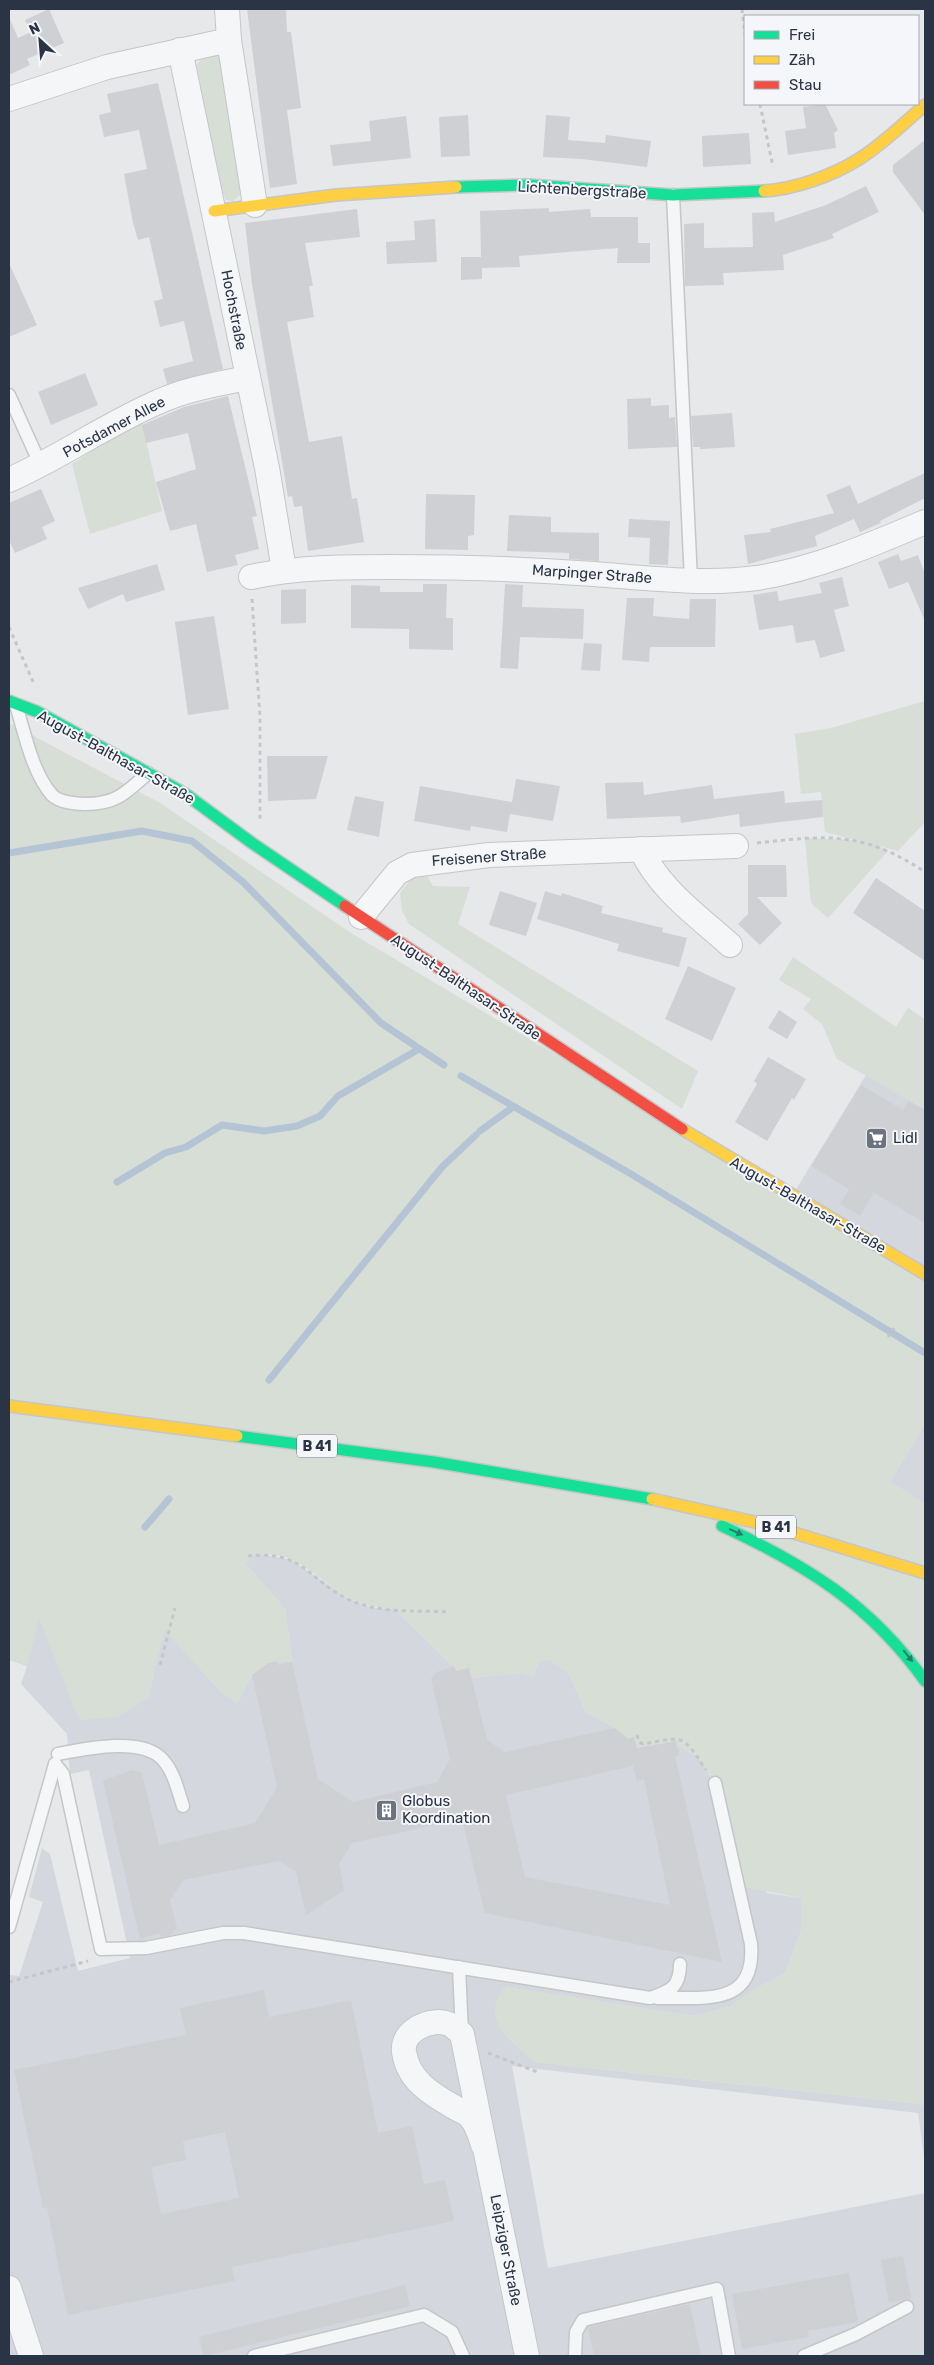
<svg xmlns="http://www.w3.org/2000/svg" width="934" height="2365" viewBox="0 0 934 2365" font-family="Rubik,sans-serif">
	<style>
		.built { fill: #d4d7dd }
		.green { fill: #d6ded6 }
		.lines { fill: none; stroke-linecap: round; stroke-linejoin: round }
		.stream { stroke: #b4c4d5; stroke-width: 7 }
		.building { fill: #ced0d3; fill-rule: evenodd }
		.lane-casing { stroke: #c4c6c8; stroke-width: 15 }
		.street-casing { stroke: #c4c6c8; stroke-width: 26 }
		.fast-casing { stroke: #c4c6c8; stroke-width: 14 }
		.slow-casing { stroke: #c4c6c8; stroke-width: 14 }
		.jam-casing { stroke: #c4c6c8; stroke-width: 14 }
		.path { stroke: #c5c6ca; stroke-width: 3; stroke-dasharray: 4 4; stroke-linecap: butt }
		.lane { stroke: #f5f6f7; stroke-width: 12 }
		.street { stroke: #f5f6f7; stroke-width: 24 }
		.fast { stroke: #16e098; stroke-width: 11 }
		.slow { stroke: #ffcf43; stroke-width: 11 }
		.jam { stroke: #f24e42; stroke-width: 11 }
		.oneway { fill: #22816a }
		.labels { text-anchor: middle; stroke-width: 4; stroke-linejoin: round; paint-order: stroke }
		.shield { fill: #f4f6f9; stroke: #676e7b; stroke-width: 1 }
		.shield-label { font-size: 14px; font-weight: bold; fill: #2b3445 }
		.street-label { font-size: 15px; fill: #2b3445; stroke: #f4f6f9 }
		.poi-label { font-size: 15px; fill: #2b3445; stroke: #f4f6f9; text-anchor: start }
	</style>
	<rect width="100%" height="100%" fill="#e6e8ea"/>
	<g class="built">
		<polygon points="866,1075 925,1110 925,1274 792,1196"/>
		<polygon points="925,1424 925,1504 890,1482"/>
		<polygon points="255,1553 292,1560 349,1599 373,1608 394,1609 453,1666 469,1668 472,1678 520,1673 534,1677 538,1663 549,1659 569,1674 586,1712 615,1728 628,1739 634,1737 637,1748 672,1742 698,1757 715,1783 767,1893 801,1898 801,1931 785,1973 755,1989 729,2007 694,2016 505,1987 534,2062 921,2104 925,2107 925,2164 918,2113 512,2066 548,2268 925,2193 925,2356 9,2356 9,1975 19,1976 43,1902 29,1897 42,1848 50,1854 78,1971 130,1958 89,1770 70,1774 67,1734 21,1684 27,1666 9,1660 9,1591 148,1698 164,1629 221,1692 237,1703 252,1675 267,1664 276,1661 292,1661 285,1609 245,1563"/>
	</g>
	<g class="green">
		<polygon points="215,53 223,56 241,194 233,201 226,200 215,172 197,64 205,55"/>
		<polygon points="141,419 162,511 90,534 72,464"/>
		<polygon points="925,701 925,822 898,851 879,846 888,851 828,918 811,903 805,838 856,840 825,832 821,792 801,794 795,734 831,728"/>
		<path d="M9,723L160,803L351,933L925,1274V1424L890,1482L925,1504V2107L921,2104L534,2062C511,2041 478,2020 505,1987L694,2016L729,2007L755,1989L785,1973L801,1931V1898L739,1886L715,1783L698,1757L672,1742L637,1748L634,1738L628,1739L615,1728L586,1712L569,1674L549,1659L538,1663L534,1677L520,1673L472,1678L469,1669L456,1671L453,1666L394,1609C342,1606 333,1582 293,1560C281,1554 267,1555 255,1553L245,1563L285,1609L292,1662C257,1660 252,1676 237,1703L221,1692L164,1630L148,1698L118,1717L79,1720L39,1618L28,1665L9,1660Z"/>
		<polygon points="425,873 433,886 470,887 458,924 698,1071 682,1109 409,924 402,911 400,893 411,879"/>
		<polygon points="793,957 896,1027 908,1008 925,1019 925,1110 837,1059 822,1024 803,1009 811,999 779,980"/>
	</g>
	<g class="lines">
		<g class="stream">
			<polyline points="9,853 142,831 192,841 243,882 381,1023 444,1065"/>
			<polyline points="461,1076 631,1174 925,1353"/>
			<polyline points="480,1131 513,1107"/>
			<polyline points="117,1182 165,1153 186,1147 222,1125 264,1131 297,1126 320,1116 338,1096 419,1049"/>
			<polyline points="269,1380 442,1167 476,1135"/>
			<polyline points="145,1527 169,1499"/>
		</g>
	</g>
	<g class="building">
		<polygon points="49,9 64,43 27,59 30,65 9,75 9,17 18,38 31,32 25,20"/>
		<polygon points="247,9 286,9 287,32 291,32 301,108 287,110 297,184 270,188"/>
		<polygon points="158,83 223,369 167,384 163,369 193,361 184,321 160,327 154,301 163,299 149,237 138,240 133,223 124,174 147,169 139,130 104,137 99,115 111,112 107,94"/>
		<polygon points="825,104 838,130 834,133 836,148 788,155 785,131 806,128 803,107"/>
		<polygon points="468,115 470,156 441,157 439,117"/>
		<polygon points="546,115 570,117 568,140 605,143 606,135 651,141 647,167 582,159 543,157"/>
		<polygon points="406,116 411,158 333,166 330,145 371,141 369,121"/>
		<polygon points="749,133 751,164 703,167 702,136"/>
		<polygon points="925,140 925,215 893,172 893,165"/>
		<polygon points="866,186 879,212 832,234 834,238 783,255 784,270 723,273 724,285 685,286 684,224 704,223 704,248 753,247 752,213 774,212 775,222 826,205"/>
		<polygon points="549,208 549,212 590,209 591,217 638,217 638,243 650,243 650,263 617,263 618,248 519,256 520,267 482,268 482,265 482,279 461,280 461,257 481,257 480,211"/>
		<polygon points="357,209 360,237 305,243 313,286 309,286 314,317 287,322 309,442 342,436 352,499 357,498 364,542 308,551 302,506 294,507 292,496 288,497 252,284 245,223"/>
		<polygon points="435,219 437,262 387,264 386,242 415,240 414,221"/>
		<polygon points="9,263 37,325 9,337"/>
		<polygon points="85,373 98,405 51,425 38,392"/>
		<polygon points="228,396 257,516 252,517 259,549 235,555 238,565 207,572 196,524 170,531 156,482 196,469 188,433 146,443 142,425 184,407"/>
		<polygon points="651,398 651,406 669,405 669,418 675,417 677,447 628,449 627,399"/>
		<polygon points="732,413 735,447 700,449 700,447 693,447 691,416"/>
		<polygon points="925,473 925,498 880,521 881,523 860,532 854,519 815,536 817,546 748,564 744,535 771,532 770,529 834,513 826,495 850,485 858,504"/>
		<polygon points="41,489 55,521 42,527 47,539 15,553 9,540 9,503"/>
		<polygon points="426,494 475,495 474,535 468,536 468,550 425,549"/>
		<polygon points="509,515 551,517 551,532 599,533 599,561 569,559 569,553 507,551"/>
		<polygon points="629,519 670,521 668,565 649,564 650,538 628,537"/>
		<polygon points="898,554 901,561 918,555 925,574 925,621 908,582 889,589 878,562"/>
		<polygon points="157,564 165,590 126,602 123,594 88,609 78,588"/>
		<polygon points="842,577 849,606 834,610 845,651 820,658 815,640 796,643 793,625 759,630 753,595 777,591 779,601 822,593 819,583"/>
		<polygon points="423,584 447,584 446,618 453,618 453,650 409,649 409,629 351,628 351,585 380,586 380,592 423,592"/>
		<polygon points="505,584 523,585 522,607 584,609 583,639 520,637 518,669 500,668"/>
		<polygon points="306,589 306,623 281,624 281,590"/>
		<polygon points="627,598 654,598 653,616 689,619 690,599 716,599 715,647 650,647 649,662 622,660"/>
		<polygon points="214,616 229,709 188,715 175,622"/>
		<polygon points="584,643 602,644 600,671 581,670"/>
		<polygon points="267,756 328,756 316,799 268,801"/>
		<polygon points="516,779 560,786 553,821 510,814 507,832 471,826 470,831 414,821 420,786 512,802"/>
		<polygon points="643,782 644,795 712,785 714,799 784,791 785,803 822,800 823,817 740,827 739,814 681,823 680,816 607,819 605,783"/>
		<polygon points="355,796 384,802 379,837 347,830"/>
		<polygon points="748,865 786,865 787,897 757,897 782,923 760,945 738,924 748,914"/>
		<polygon points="876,878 925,911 925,961 853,913"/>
		<polygon points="500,891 537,903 526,936 489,925"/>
		<polygon points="545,891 561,896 562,893 603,906 601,913 663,928 662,932 687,938 679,967 617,951 619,944 537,919"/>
		<polygon points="688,966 736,988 712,1041 665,1019"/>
		<polygon points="779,1010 797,1022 787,1039 768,1028"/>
		<polygon points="768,1057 806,1079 794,1100 792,1098 767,1141 735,1122 757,1084 754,1081"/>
		<polygon points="861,1085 903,1110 909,1101 925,1110 925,1223 874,1193 860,1216 840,1204 849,1189 811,1166"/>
		<path d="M276,1661L278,1665L292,1662L318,1779L353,1802L437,1782L450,1759L431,1679L437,1672L454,1666L456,1671L469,1668L487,1740L505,1752L615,1728L628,1739L634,1737L637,1748L676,1741L679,1755L675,1756L722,1962L485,1913L462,1819L352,1843L339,1864L344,1890L306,1915L296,1871L279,1861L183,1880L170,1901L177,1928L170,1935L161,1937L160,1933L140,1939L103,1781L131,1770L142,1773L159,1845L255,1823L277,1787L252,1675L267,1664ZM633,1766L637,1781L644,1779L670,1905L525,1877L506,1795Z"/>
		<path d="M264,1990L269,2017L351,2000L378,2133L412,2126L424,2184L445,2180L454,2221L232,2267L235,2281L68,2315L47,2207L43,2208L14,2070L186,2035L180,2008ZM225,2132L239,2198L161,2214L151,2167L186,2160L183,2141Z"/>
		<polygon points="903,2256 911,2298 889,2302 881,2260"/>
		<polygon points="849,2273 858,2322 808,2331 809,2337 742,2349 732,2294"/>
		<polygon points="405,2285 410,2306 204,2356 199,2337"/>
		<polygon points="690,2304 701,2356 594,2356 588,2327"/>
	</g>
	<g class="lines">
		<defs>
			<g id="lane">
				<polyline points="673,195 691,581"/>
				<polyline points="9,395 41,466"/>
				<path d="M16,705C25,734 32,772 52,795C59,802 75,804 85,804C116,804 126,793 148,773"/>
				<path d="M58,1754C84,1749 143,1736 163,1760C174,1772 178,1791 183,1806"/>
				<path d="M55,1764L63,1774L101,1949L146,1948L223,1933H244L650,1998C670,1991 680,1988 680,1964"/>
				<polyline points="9,1927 55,1764"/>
				<polyline points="459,1967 462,2034"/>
				<path d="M657,1998C703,1997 756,2008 751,1944L715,1783"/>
				<polyline points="254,2356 424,2315 452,2332 463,2356"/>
				<polyline points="575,2356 576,2332 583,2320 717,2289 729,2356"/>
				<polyline points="804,2356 856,2334 907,2307"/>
			</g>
			<g id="street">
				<polyline points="227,9 229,40 255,205"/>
				<polyline points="180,50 267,468 284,570"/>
				<polyline points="9,99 107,67 229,40"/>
				<path d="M9,480C61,457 107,424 158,402C186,389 218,384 247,378"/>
				<path d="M251,577C297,567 343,567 390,567C458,567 526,569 594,574C647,578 703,585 757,578C815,569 871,545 925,522"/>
				<path d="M641,849C658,888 699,917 730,945"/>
				<polyline points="361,917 397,873 412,865 489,855 736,846"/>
				<path d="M483,2145C480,2135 477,2124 470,2117C466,2112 459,2110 454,2107C431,2094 408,2080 404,2052C401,2030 432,2017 449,2024C454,2026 458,2031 462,2034L527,2356"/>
				<polyline points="9,2288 31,2356"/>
			</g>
			<g id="fast">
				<polyline points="456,187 529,185 673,195 764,191"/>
				<polyline points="9,701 38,712 184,793 252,843 345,906"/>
				<polyline points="237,1436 434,1462 652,1499"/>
				<path d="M722,1526C806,1565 870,1604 925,1681"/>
			</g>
			<g id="slow">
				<path d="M764,191C795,189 832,176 859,159C882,145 904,123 925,105"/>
				<polyline points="214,211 336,195 456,187"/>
				<polyline points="682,1129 925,1274"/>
				<polyline points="9,1406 237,1436"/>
				<polyline points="652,1499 768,1525 925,1573"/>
			</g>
			<polyline id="jam" points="345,906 682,1129"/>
		</defs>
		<use href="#lane" class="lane-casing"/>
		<use href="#street" class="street-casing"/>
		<use href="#fast" class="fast-casing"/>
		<use href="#slow" class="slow-casing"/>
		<use href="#jam" class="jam-casing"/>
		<g class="path">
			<polyline points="742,9 745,35"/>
			<polyline points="760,104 773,167"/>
			<polyline points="252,599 260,717 260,820"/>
			<polyline points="9,627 34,684"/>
			<path d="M757,843C828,835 863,831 925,872"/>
			<polyline points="888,1337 894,1328"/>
			<path d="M248,1556C305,1550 307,1580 350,1600C380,1614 417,1610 449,1612"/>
			<polyline points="160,1665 175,1608"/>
			<path d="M637,1735L639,1742L643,1744C685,1736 682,1734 706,1770"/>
			<polyline points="9,1982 88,1961"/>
			<polyline points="488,2053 540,2073"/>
		</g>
		<use href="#lane" class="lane"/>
		<use href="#street" class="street"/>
		<use href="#fast" class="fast"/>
		<use href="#slow" class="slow"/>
		<use href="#jam" class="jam"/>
	</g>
	<defs><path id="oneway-solid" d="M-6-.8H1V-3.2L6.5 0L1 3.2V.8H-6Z" transform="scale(1.25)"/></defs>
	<g class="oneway">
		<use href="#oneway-solid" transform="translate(736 1532) rotate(24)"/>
		<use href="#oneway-solid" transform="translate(908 1656) rotate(51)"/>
	</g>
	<defs>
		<symbol id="supermarket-square" viewBox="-11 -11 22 22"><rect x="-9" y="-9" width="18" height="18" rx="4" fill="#6c737f" stroke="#f4f6f9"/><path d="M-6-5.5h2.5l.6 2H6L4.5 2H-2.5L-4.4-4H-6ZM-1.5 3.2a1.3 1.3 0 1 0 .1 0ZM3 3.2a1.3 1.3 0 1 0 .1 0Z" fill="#fff"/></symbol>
		<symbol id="building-square" viewBox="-11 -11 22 22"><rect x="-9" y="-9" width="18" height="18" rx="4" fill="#6c737f" stroke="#f4f6f9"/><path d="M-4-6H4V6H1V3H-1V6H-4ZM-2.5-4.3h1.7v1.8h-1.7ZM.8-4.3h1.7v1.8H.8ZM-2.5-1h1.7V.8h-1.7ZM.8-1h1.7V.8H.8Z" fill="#fff"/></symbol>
	</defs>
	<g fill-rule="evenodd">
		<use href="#supermarket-square" x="864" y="1126" width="25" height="25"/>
		<use href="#building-square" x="374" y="1798" width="25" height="25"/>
	</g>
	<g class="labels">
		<g class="shield">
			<rect x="297" y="1434.5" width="40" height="23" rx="4"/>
			<rect x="756" y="1515.5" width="40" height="23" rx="4"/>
		</g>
		<g class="shield-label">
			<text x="317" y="1451">B 41</text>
			<text x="776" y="1532">B 41</text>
		</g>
		<g class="street-label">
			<text transform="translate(582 190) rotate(3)" y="5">Lichtenbergstraße</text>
			<text transform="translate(234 310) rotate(79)" y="5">Hochstraße</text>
			<text transform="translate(114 427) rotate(-28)" y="5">Potsdamer Allee</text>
			<text transform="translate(592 574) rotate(4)" y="5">Marpinger Straße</text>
			<text transform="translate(116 757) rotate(29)" y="5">August-Balthasar-Straße</text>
			<text transform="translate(489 857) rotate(-4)" y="5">Freisener Straße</text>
			<text transform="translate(466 987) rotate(34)" y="5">August-Balthasar-Straße</text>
			<text transform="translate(808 1205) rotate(30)" y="5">August-Balthasar-Straße</text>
			<text transform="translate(506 2250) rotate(79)" y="5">Leipziger Straße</text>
		</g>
		<g class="poi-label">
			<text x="893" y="1143">Lidl</text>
			<text x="402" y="1806">Globus<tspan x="402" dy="17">Koordination</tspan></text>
		</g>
	</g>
	<rect width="934" height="2365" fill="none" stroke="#2b3445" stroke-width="20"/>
	<rect x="744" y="15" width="175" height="90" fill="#f4f6f9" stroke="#a4a8b1"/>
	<rect x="754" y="31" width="25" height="8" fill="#16e098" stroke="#a4a8b1"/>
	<text x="789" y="40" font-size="15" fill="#2b3445">Frei</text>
	<rect x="754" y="56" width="25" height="8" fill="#ffcf43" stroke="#a4a8b1"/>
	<text x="789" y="65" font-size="15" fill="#2b3445">Zäh</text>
	<rect x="754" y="81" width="25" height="8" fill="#f24e42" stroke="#a4a8b1"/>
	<text x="789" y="90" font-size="15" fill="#2b3445">Stau</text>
	<g transform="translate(40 40) rotate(334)" stroke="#f4f6f9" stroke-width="4" paint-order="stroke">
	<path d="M0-4L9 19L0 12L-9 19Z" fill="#2b3445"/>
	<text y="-8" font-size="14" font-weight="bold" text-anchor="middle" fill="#2b3445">N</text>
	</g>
</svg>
